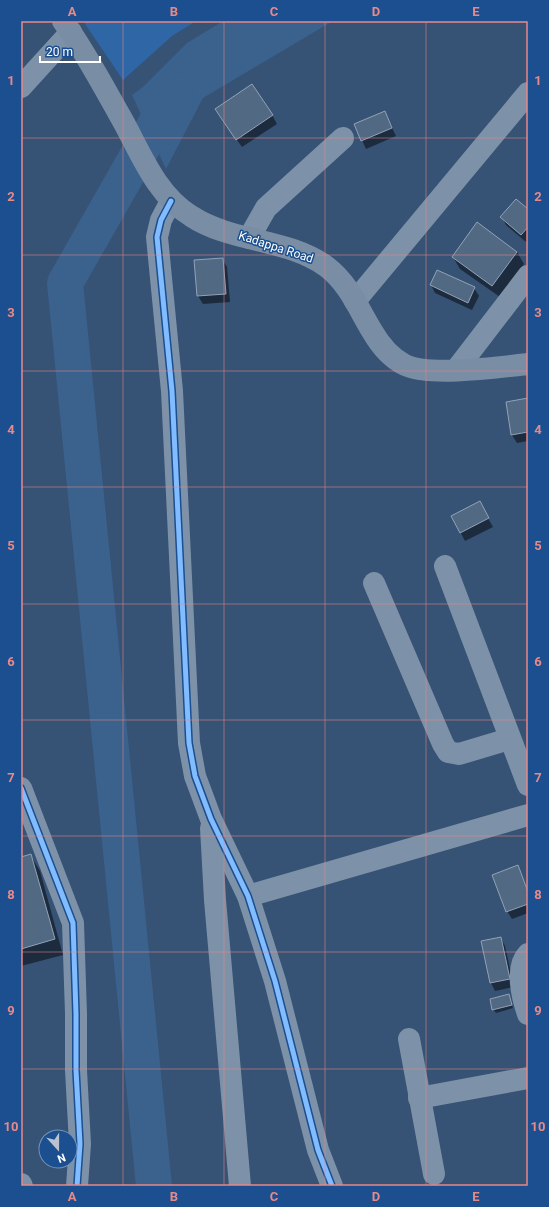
<svg xmlns="http://www.w3.org/2000/svg" width="549" height="1207" viewBox="0 0 549 1207" font-family="Roboto,sans-serif">
	<style>
		.green { fill: #2f66a5 }
		.water { fill: #3b618d }
		.shadow { fill: #0007 }
		.lines { fill: none; stroke-linecap: round; stroke-linejoin: round }
		.river { stroke: #3b618d; stroke-width: 36 }
		.building { fill: #526984; stroke: #92a2b6 }
		.street { stroke: #7d92a8; stroke-width: 22 }
		.secondary { stroke: #798da4; stroke-width: 22 }
		.cycleway-casing { stroke: #1b4f8f; stroke-width: 8 }
		.cycleway { stroke: #80bcff; stroke-width: 5 }
		.grid { fill: none; stroke: #e88989; stroke-width: 1; stroke-opacity: 0.55 }
		.labels { text-anchor: middle; stroke-width: 3; stroke-linejoin: round; paint-order: stroke }
		.street-label { font-size: 12px; fill: #fff; stroke: #1b4f8f }
		.neatline { fill: none; stroke: #e88989; stroke-width: 1.5 }
		.grid-label { font-size: 13px; text-anchor: middle; font-weight: bold; fill: #e88989 }
	</style>
	<rect width="100%" height="100%" fill="#365274"/>
	<polygon class="green" points="83,21 196,21 172,36 123,80"/>
	<polygon class="water" points="223,21 333,21 203,98 166,169 132,95 144,86 187,43"/>
	<g class="shadow">
		<polygon points="384,112 396,136 366,149 355,125"/>
		<polygon points="272,115 277,124 242,147 221,118"/>
		<polygon points="528,210 528,240 526,242 506,225 502,217"/>
		<polygon points="517,252 524,264 500,297 460,269 453,257"/>
		<polygon points="222,259 227,267 230,302 203,304 198,296 195,261"/>
		<polygon points="431,285 474,288 479,296 472,310 435,293"/>
		<polygon points="528,399 528,441 517,443 512,435 507,403"/>
		<polygon points="484,511 493,527 465,541 452,516"/>
		<polygon points="31,856 40,871 63,955 21,966 21,858"/>
		<polygon points="517,866 528,890 528,913 512,919 507,911"/>
		<polygon points="501,938 505,946 514,987 495,991 491,983 482,942"/>
		<polygon points="508,996 513,1008 496,1013 493,1009"/>
	</g>
	<g class="lines">
		<polyline class="river" points="154,1186 65,283 175,90"/>
	</g>
	<g class="building">
		<polygon points="252,84 273,115 236,140 215,109"/>
		<polygon points="385,111 392,128 361,141 354,124"/>
		<polygon points="516,199 528,209 528,227 521,235 500,217"/>
		<polygon points="477,222 517,252 492,286 452,257"/>
		<polygon points="223,258 226,294 197,296 194,260"/>
		<polygon points="437,270 475,287 468,303 430,285"/>
		<polygon points="528,398 528,432 511,435 506,402"/>
		<polygon points="480,501 489,518 460,533 451,516"/>
		<polygon points="31,854 55,939 21,949 21,857"/>
		<polygon points="518,865 528,892 528,904 506,912 492,875"/>
		<polygon points="501,937 510,979 490,983 481,941"/>
		<polygon points="509,994 512,1005 492,1010 490,999"/>
	</g>
	<g class="lines">
		<g class="street">
			<polyline points="21,87 71,32"/>
			<polyline points="171,201 161,220 157,237 172,391 189,743 195,776 211,819 248,896 275,981 318,1150 332,1186"/>
			<polyline points="249,238 266,208 343,138"/>
			<polyline points="355,301 528,93"/>
			<polyline points="456,370 528,276"/>
			<polyline points="445,566 528,785"/>
			<polyline points="374,583 443,744 448,752 459,754 509,739"/>
			<polyline points="21,788 73,923 76,1014 76,1070 80,1144 77,1186"/>
			<polyline points="211,828 215,900 240,1186"/>
			<polyline points="248,896 528,815"/>
			<path d="M528,954C515,967 522,997 528,1014"/>
			<polyline points="409,1039 434,1174"/>
			<polyline points="419,1098 528,1078"/>
			<polyline points="21,1184 22,1186"/>
		</g>
		<path class="secondary" d="M63,21C84,50 101,82 119,114C140,150 154,193 191,216C232,243 288,238 327,267C349,284 358,308 372,331C380,345 391,358 405,365C430,377 500,367 528,364"/>
		<defs>
			<g id="cycleway">
				<polyline points="171,201 161,220 157,237 172,391 189,743 195,776 211,819 248,896 275,981 318,1150 332,1186"/>
				<polyline points="21,788 73,923 76,1014 76,1070 80,1144 77,1186"/>
			</g>
		</defs>
		<use href="#cycleway" class="cycleway-casing"/>
		<use href="#cycleway" class="cycleway"/>
	</g>
	<path class="grid" d="M123,21V1186M224,21V1186M325,21V1186M426,21V1186M21,138H528M21,255H528M21,371H528M21,487H528M21,604H528M21,720H528M21,836H528M21,952H528M21,1069H528"/>
	<g class="labels">
		<g class="street-label">
			<text transform="translate(276 247) rotate(18)" y="4">Kadappa Road</text>
		</g>
	</g>
	<rect width="549" height="1207" fill="none" stroke="#1b4f8f" stroke-width="44"/>
	<g transform="translate(58 1149) rotate(159)"><circle r="19" fill="#1b4f8f" stroke="#7695bc"/>
	<path d="M0-3L7 15L0 10L-7 15Z" fill="#b9c2ce"/>
	<text y="-6" font-size="11" font-weight="bold" text-anchor="middle" fill="#ffffff">N</text>
	</g>
	<path d="M40 56v6h60v-6" fill="none" stroke="#ffffff" stroke-width="2"/>
	<text x="46" y="56" font-size="12" fill="#ffffff" stroke="#1b4f8f" stroke-width="3" paint-order="stroke">20 m</text>
	<rect x="22" y="22" width="505" height="1163" class="neatline"/>
	<g class="grid-label">
		<text x="72" y="16">A</text>
		<text x="174" y="16">B</text>
		<text x="274" y="16">C</text>
		<text x="376" y="16">D</text>
		<text x="476" y="16">E</text>
		<text x="11" y="85">1</text>
		<text x="538" y="85">1</text>
		<text x="11" y="201">2</text>
		<text x="538" y="201">2</text>
		<text x="11" y="317">3</text>
		<text x="538" y="317">3</text>
		<text x="11" y="434">4</text>
		<text x="538" y="434">4</text>
		<text x="11" y="550">5</text>
		<text x="538" y="550">5</text>
		<text x="11" y="666">6</text>
		<text x="538" y="666">6</text>
		<text x="11" y="782">7</text>
		<text x="538" y="782">7</text>
		<text x="11" y="899">8</text>
		<text x="538" y="899">8</text>
		<text x="11" y="1015">9</text>
		<text x="538" y="1015">9</text>
		<text x="11" y="1131">10</text>
		<text x="538" y="1131">10</text>
		<text x="72" y="1201">A</text>
		<text x="174" y="1201">B</text>
		<text x="274" y="1201">C</text>
		<text x="376" y="1201">D</text>
		<text x="476" y="1201">E</text>
	</g>
</svg>
